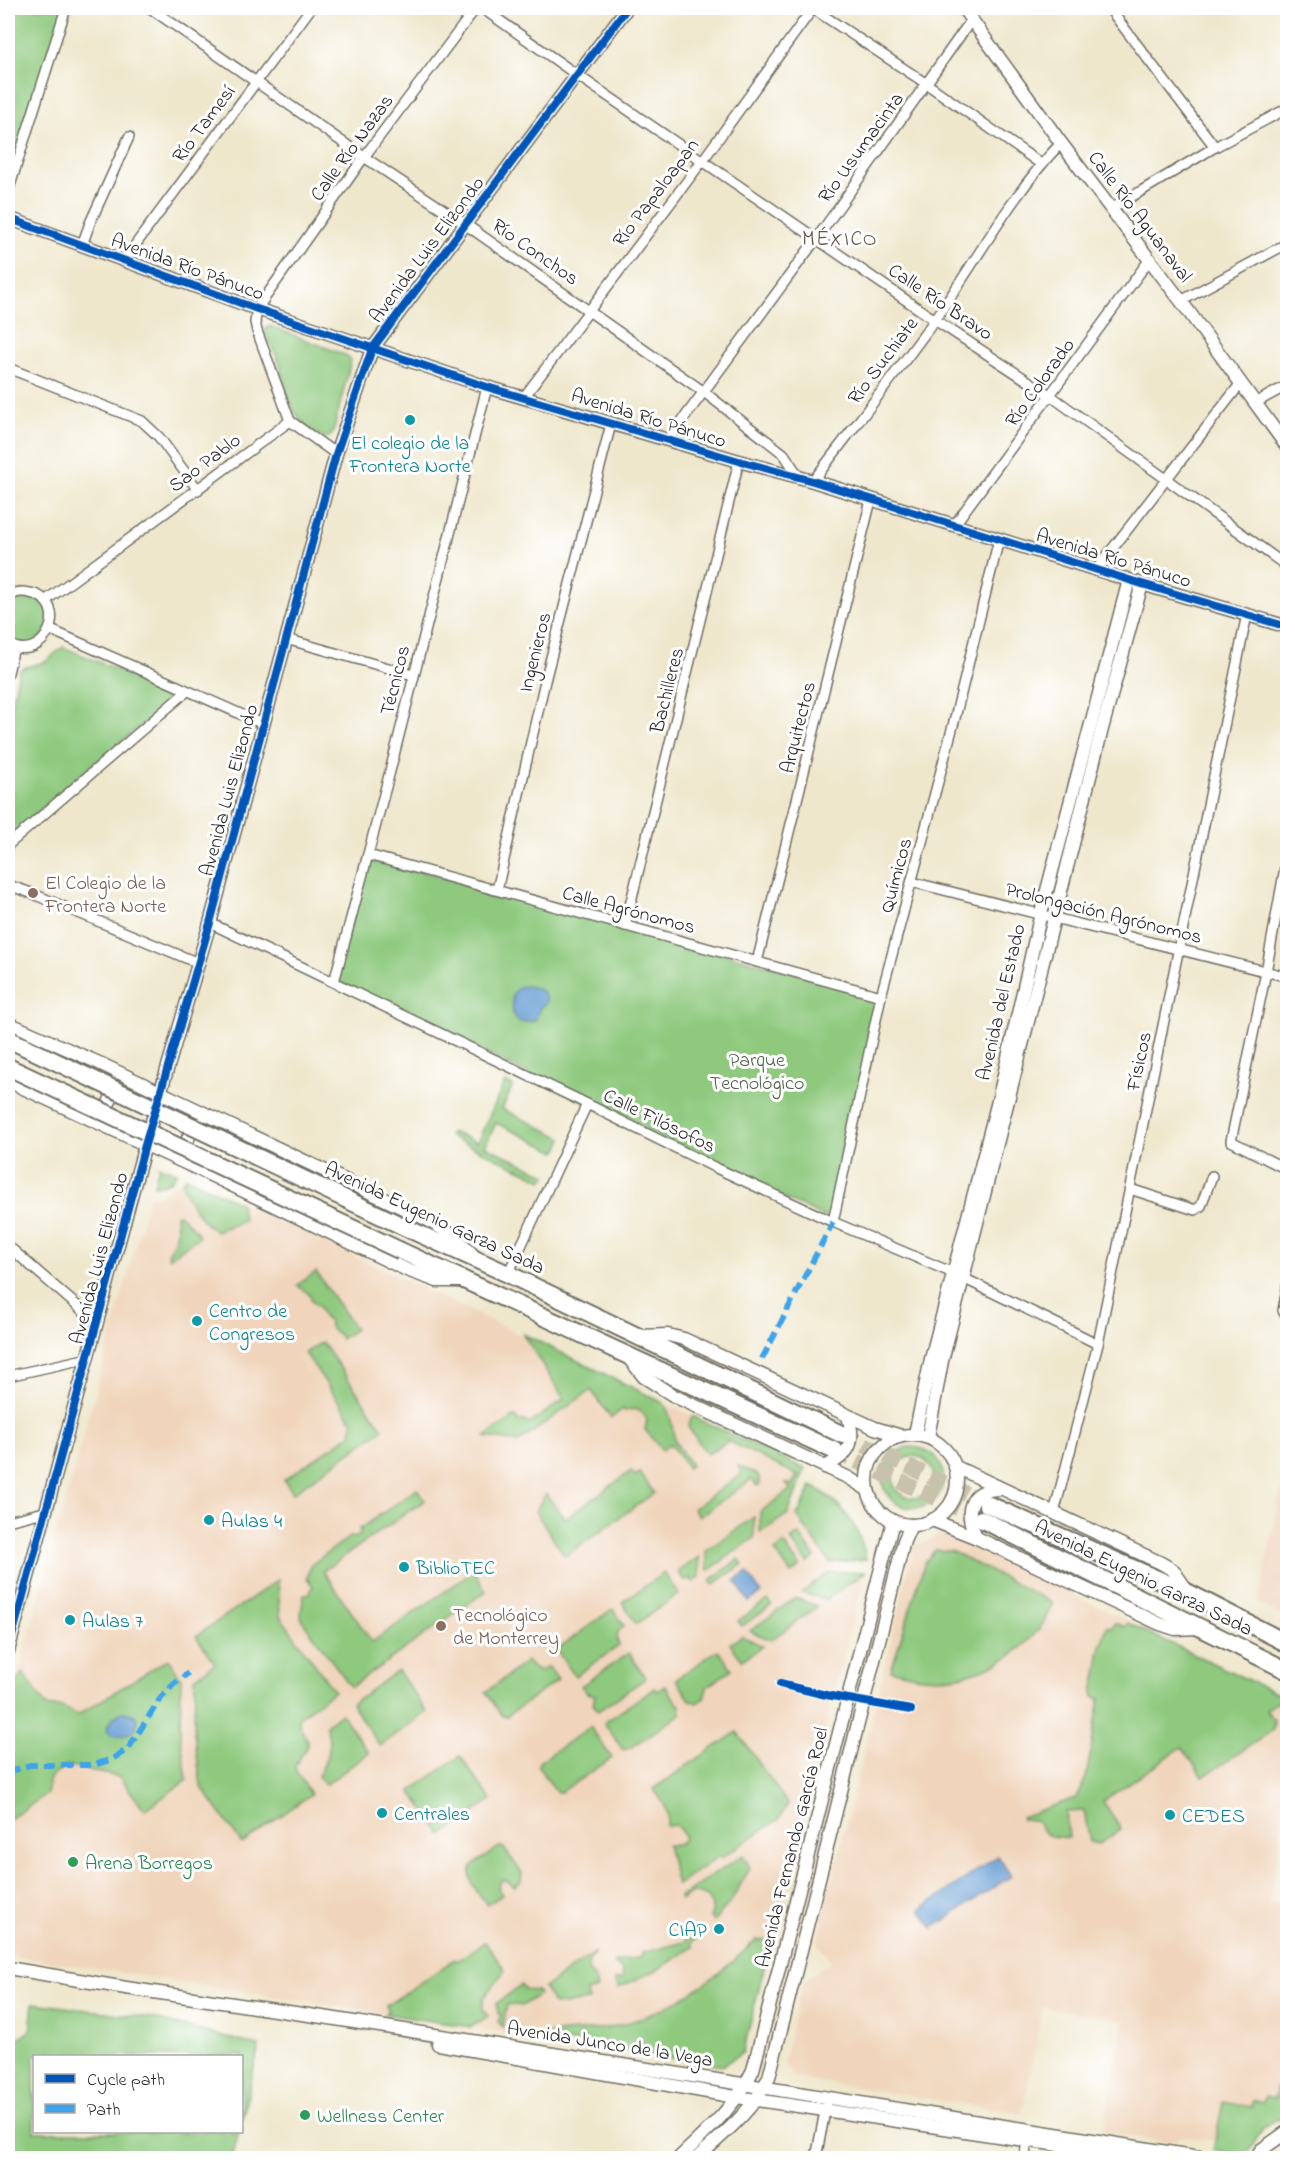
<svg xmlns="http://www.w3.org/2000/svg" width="1295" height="2166" viewBox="0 0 1295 2166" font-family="'Indie Flower',sans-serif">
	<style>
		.built { fill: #f0d5bc }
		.green { fill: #8ec97e; stroke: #5c7a54; stroke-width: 1.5; fill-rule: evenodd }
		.water { fill: #679ed4; stroke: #496480; stroke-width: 1.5 }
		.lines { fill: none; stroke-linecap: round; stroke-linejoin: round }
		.trunk-tunnel { stroke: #c8c1ac; stroke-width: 16; stroke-dasharray: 16 8; stroke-linecap: butt }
		.minor-casing { stroke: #706d63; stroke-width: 12 }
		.tertiary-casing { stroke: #706d63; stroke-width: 15 }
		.trunk-casing { stroke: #706d63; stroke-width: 20 }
		.minor { stroke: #fff; stroke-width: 9 }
		.tertiary { stroke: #fff; stroke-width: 12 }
		.trunk { stroke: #fff; stroke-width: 16 }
		.trunk-bridge-casing { stroke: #706d63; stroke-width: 20; stroke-linecap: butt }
		.trunk-bridge { stroke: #fff; stroke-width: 16 }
		.quiet { stroke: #3ea3eb; stroke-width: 6; stroke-dasharray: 12 6; stroke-linecap: butt }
		.cycleway-casing { stroke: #fff; stroke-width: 11 }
		.cycleway { stroke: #0057b8; stroke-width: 8 }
		.culture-dot { fill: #0f9aa8; stroke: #fff; stroke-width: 2 }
		.education-dot { fill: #8d6e63; stroke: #fff; stroke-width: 2 }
		.leisure-dot { fill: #2e9e5b; stroke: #fff; stroke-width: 2 }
		.labels { text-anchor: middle; stroke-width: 6; stroke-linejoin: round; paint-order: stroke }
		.street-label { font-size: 20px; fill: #2b2b2b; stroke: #fff }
		.culture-label { font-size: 20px; fill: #0d838f; stroke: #fff; text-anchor: start }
		.education-label { font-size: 20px; fill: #785e54; stroke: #fff; text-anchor: start }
		.park-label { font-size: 20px; fill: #4e6248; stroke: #fff }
		.leisure-label { font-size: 20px; fill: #27864d; stroke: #fff; text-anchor: start }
		.neighbourhood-label { font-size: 21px; letter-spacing: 1.5px; fill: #655346; stroke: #fff }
	</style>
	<rect width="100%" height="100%" fill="#fff"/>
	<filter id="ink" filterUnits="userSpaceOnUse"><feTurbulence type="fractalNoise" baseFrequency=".0167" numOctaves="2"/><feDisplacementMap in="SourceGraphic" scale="12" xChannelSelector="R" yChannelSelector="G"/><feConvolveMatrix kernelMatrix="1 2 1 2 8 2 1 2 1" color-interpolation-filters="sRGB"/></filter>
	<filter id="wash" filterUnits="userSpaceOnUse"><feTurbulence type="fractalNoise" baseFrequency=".008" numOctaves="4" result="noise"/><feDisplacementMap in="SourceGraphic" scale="24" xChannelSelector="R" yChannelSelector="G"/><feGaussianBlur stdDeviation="1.35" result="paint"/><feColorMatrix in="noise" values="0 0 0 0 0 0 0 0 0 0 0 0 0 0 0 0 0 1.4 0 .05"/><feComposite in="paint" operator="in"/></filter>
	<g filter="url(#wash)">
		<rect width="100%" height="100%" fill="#efe7cc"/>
		<g class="built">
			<polygon points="186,1177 805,1469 791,1509 799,1512 811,1521 829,1544 835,1562 847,1570 865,1572 743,2052 722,2066 8,1955 8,1711 149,1197 160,1194"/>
			<polygon points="1287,1460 1287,1619 1258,1604"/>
			<polygon points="943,1532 1287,1698 1287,1797 1269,1902 1287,1905 1287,2104 1257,2119 1249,2146 1181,2136 1169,2143 1103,2132 1125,2020 1043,2007 1022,2113 795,2078 783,2063 803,1981 831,1961 817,1942 915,1544 926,1542"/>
		</g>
		<g class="green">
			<polygon points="8,8 70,8 8,177"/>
			<path d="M270,326L345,355L351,360L333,433L329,437C323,438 318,435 312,431C286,411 288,388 278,359C274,349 265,340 265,329Z"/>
			<polygon points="23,591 45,601 52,620 36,645 8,644 8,597"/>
			<polygon points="63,647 179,696 118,744 8,839 8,719 19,671 23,668 45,662"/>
			<polygon points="368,857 881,996 833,1222 335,980"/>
			<polygon points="505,1082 513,1086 502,1109 563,1138 557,1152 496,1123 485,1146 547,1175 543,1180 449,1136 451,1132 477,1142"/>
			<path d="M159,1166L177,1172C171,1182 165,1186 154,1185Z"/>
			<path d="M186,1177L240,1203L244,1221L216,1231C202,1225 184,1194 182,1182Z"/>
			<polygon points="179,1214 197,1232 199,1237 169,1258 168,1255 177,1233 176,1215"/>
			<polygon points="316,1272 355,1329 341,1339 339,1335 331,1329 329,1322 323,1317 319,1307 312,1301 310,1295 297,1285"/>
			<path d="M523,1334L664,1403L670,1416L675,1442L691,1465L688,1468L670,1444L662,1450L645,1430L647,1420C643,1410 635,1407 625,1411L623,1409L611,1418L591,1390L519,1442L485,1437L515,1416L518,1421H526L529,1424L564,1399Z"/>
			<polygon points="322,1342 383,1429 293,1493 284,1480 351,1434 353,1422 305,1353"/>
			<polygon points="692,1416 805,1469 788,1514 760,1533 760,1512 790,1490 786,1483 792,1485 797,1475 728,1441 707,1454 688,1427"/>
			<path d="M907,1447C957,1444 953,1512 910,1508C901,1507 892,1502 887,1494C874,1474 887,1455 907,1447ZM915,1456C953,1467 925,1517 896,1490C888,1473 896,1458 915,1456Z"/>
			<polygon points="738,1466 757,1474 760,1479 760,1484 757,1486 752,1479 699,1517 693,1509 742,1474"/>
			<polygon points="631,1471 635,1476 640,1473 654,1493 565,1556 535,1511 546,1494 565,1519"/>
			<path d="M812,1486C840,1501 861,1527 866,1559L830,1563L797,1516Z"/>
			<polygon points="417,1489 425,1500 323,1571 372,1642 474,1571 486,1591 351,1687 302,1620 301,1614 304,1594 309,1594 313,1586 307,1578 311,1565 351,1536 354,1538 360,1535 360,1529"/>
			<polygon points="754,1517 754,1538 708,1571 706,1551"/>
			<polygon points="799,1534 815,1557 807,1563 791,1540"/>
			<polygon points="784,1544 800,1567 791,1574 775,1551"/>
			<path d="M935,1550L951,1551L1053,1603C1049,1611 1045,1621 1040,1628C1002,1674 947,1688 891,1670L925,1562Z"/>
			<polygon points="699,1557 700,1577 693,1582 690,1578 685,1581 678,1572"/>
			<polygon points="739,1559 743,1564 713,1585 710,1580"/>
			<polygon points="829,1572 865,1572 826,1600 802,1593"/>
			<polygon points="664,1573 679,1594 636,1624 622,1602"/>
			<path d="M278,1580L280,1616L334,1691L300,1716C296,1728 306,1732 307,1743C307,1754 296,1758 295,1769L311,1794L242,1844L201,1786L194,1732L195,1678L215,1663L196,1636Z"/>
			<polygon points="795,1598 818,1606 771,1640 750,1631"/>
			<polygon points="768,1600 772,1605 742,1626 738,1621"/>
			<polygon points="611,1610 614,1610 624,1626 618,1632 617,1639 619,1646 575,1676 556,1650"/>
			<polygon points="1115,1623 1125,1627 1128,1623 1286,1698 1284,1703 1277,1702 1266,1710 1274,1720 1273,1730 1203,1777 1182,1747 1103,1801 1121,1829 1099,1844 1090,1842 1084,1811 1066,1812 1069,1838 1050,1836 1043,1832 1040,1825 1034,1820 1022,1819 1021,1817 1076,1798 1086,1778 1100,1699 1094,1697 1093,1692 1099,1665 1099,1654 1107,1626 1111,1628"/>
			<polygon points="742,1636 763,1646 742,1660 730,1644"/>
			<polygon points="718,1650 732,1669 707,1687 704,1698 698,1703 690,1700 676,1679"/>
			<polygon points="629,1653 646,1678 598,1711 593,1703 595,1695 587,1693 581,1686"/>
			<path d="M168,1659L181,1678L180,1733L187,1780L145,1810L119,1777L67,1765L50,1778L47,1794L8,1820C8,1789 0,1691 23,1673L47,1707H62L78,1715Z"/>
			<polygon points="527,1661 535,1670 541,1671 548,1666 558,1680 507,1716 502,1716 486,1692"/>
			<polygon points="398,1671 427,1712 380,1746 351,1704"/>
			<polygon points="665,1686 680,1706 681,1714 630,1748 623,1750 604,1723 654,1688 657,1691"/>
			<path d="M341,1713L369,1753L325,1785L318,1776C328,1760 332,1743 326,1725Z"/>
			<polygon points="590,1727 612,1758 561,1792 557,1792 538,1767 539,1762"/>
			<path d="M737,1732L788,1804L779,1819L721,1858L719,1856L677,1885L667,1845H678L684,1839V1835L676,1825L666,1826C671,1813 662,1799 653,1789Z"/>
			<polygon points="460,1756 491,1800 442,1836 411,1791"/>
			<path d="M499,1847H503L522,1873L521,1882L514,1887L506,1880L501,1881L498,1888L502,1895L487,1905C479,1893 465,1881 472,1866Z"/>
			<path d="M743,1855L750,1868L731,1901L714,1921L710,1918C717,1904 707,1893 692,1893L681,1900L680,1897Z"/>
			<polygon points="688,1927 693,1928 699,1936 691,1943 693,1947 659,1969 618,1988 615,1979 622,1979 623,1971 614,1963 642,1957 642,1953 684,1942 690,1936"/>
			<path d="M756,1940H771L743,2052L722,2066L534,2037C559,2030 586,2032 611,2027C667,2015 716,1979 756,1940Z"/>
			<polygon points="485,1942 505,1970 483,1999 483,2012 486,2012 488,2016 471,2027 385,2014 389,2011 386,2006 455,1959 457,1961"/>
			<polygon points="595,1952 589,1960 588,1970 595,1979 597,1989 587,1992 589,2001 554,2005 544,1988"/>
			<polygon points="521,1985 526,1990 538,1991 539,1994 522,2006 507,2004 503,2027 499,2022 501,2015 498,2014 497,2003"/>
			<polygon points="33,2003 151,2018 259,2046 242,2120 242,2056 34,2056 34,2132 239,2132 232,2158 8,2158 8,2045 30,2031"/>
			<polygon points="1277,2084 1287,2085 1287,2115 1263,2128 1250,2150 1243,2153 1213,2150 1223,2102 1251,2107 1252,2101 1263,2103 1265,2096 1275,2098"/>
		</g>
		<g class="water">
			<polygon points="528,986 542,991 546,999 546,1003 540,1007 535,1021 519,1022 513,1015 512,995 519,987"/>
			<polygon points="747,1572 761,1593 749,1602 735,1581"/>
			<path d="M123,1712L135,1715L138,1720C135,1733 124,1738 111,1735L107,1729C109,1719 115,1716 123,1712Z"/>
			<polygon points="998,1856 1011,1876 933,1928 920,1910"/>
		</g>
	</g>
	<g filter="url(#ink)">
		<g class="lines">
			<g class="trunk-tunnel">
				<polyline points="843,1435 987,1504"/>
				<polyline points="835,1451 981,1519"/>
			</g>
			<defs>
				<g id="minor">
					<polyline points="150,8 364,157 465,224 704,392 784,454 799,477"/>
					<polyline points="482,8 577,75 935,320 1051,396 1288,567"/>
					<polyline points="812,8 927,84 1041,164"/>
					<polyline points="1109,8 1215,147"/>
					<polyline points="1283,8 1288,16"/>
					<polyline points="8,192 66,8"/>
					<polyline points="1111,209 1215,147 1288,108"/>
					<polyline points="82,245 90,223 129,137"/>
					<polyline points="124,260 311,8"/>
					<polyline points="1181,301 1288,243"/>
					<polyline points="8,368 142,421 159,437 198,490"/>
					<polyline points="524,397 703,160 813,8"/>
					<polyline points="1255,403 1288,385"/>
					<polyline points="290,421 257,331 255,322 257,309 364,157 476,8"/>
					<polyline points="290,421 336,454"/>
					<polyline points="668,440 817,238 972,19"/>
					<path d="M813,481C854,427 895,375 934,321C976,262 1010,196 1061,143"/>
					<polyline points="955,524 1150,259"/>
					<polyline points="1096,570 1241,383"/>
					<path d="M8,597C14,592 22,591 30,593C72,601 46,666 8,644"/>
					<polyline points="45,601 290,421"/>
					<polyline points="51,630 263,724"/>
					<polyline points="286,639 413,675"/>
					<polyline points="8,673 14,647"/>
					<polyline points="8,845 186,692"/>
					<polyline points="1288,851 1266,972 1231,1141 1288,1170"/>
					<polyline points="368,855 881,996"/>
					<polyline points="912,882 1288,977"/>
					<polyline points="8,885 31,893 198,963"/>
					<polyline points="497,890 545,681 611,424"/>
					<polyline points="210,923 579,1100 714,1167 833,1222 953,1273 1098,1344"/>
					<polyline points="625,926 739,461"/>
					<polyline points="757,962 871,500"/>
					<polyline points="334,982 388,779 487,387"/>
					<polyline points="1130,1189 1195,1210 1201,1206 1212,1176"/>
					<polyline points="833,1222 881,996 955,718 999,539"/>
					<polyline points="8,1246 97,1323"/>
					<polyline points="508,1274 587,1104"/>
					<polyline points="1288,1283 1283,1311 1288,1318"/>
					<polyline points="8,1376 89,1358"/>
					<polyline points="1054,1513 1098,1344 1247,614"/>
					<polyline points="8,1521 44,1512"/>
					<polyline points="816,2158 826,2106"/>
					<polyline points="1025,2158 1027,2135"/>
				</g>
				<g id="tertiary">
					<polyline points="963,8 1061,143 1181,301 1288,448"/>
					<polyline points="8,218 257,309 487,387 739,461 813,481 1142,584 1288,627"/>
					<polyline points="8,1023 99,1063 426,1219 457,1238 474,1256"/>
					<polyline points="8,1081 198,1169 407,1270 437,1281 463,1281"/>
					<path d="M95,1115C109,1109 114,1097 112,1083"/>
					<path d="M189,1158C184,1143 188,1132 200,1124"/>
					<polyline points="640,1336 668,1335 684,1339 875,1428 901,1436"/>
					<polyline points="628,1357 644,1377 674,1396 849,1478 868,1490"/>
					<polyline points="915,1434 931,1359 998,1101 1041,913 1129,580"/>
					<circle cx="912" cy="1480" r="45"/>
					<polyline points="928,1437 942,1361 1102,729 1142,584"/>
					<path d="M825,1467C850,1454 856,1443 848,1416"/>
					<polyline points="956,1467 1161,1563 1173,1570 1189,1593"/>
					<polyline points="932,1520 977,1538 1160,1624 1175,1629 1199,1628"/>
					<path d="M977,1538C964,1514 967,1489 1000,1489"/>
					<polyline points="8,1651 145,1145 210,923 336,454 372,349 627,8"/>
					<polyline points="8,1968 126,1988 329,2018 1205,2158"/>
					<polyline points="438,2044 730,2096 1144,2158"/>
					<path d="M679,2158C707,2131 736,2106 753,2070L893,1521"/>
					<path d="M697,2158C723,2134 754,2110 769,2077L904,1541L911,1525"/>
					<polyline points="1255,2158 1261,2150 1288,2131"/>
				</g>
				<g id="trunk">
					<polyline points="413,1231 508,1274 843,1435"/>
					<polyline points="401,1251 835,1451"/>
					<polyline points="987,1504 1189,1593 1288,1644"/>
					<polyline points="981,1519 1288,1671"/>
				</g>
			</defs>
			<use href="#minor" class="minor-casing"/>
			<use href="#tertiary" class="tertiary-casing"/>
			<use href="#trunk" class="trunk-casing"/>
			<use href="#minor" class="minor"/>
			<use href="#tertiary" class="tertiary"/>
			<use href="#trunk" class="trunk"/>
			<defs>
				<g id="trunk-bridge">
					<polyline points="8,1039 413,1231"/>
					<polyline points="8,1067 401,1251"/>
				</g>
			</defs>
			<use href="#trunk-bridge" class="trunk-bridge-casing"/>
			<use href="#trunk-bridge" class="trunk-bridge"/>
			<g class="quiet">
				<polyline points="762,1359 833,1222"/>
				<polyline points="8,1772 30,1765 94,1765 112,1759 128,1749 160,1699 173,1685 188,1673"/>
			</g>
			<defs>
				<g id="cycleway">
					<polyline points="8,218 257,309 487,387 739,461 813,481 1142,584 1288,627"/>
					<polyline points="8,1651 145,1145 210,923 336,454 372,349 627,8"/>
					<polyline points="780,1684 826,1695 911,1710"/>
				</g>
			</defs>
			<use href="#cycleway" class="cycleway-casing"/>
			<use href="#cycleway" class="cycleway"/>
		</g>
	</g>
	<g class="culture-dot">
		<circle cx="410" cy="420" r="6"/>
		<circle cx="197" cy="1321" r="6"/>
		<circle cx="209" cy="1520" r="6"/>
		<circle cx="404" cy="1567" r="6"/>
		<circle cx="70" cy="1620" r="6"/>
		<circle cx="382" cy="1813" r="6"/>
		<circle cx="1170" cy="1815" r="6"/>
		<circle cx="719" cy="1929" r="6"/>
	</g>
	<g class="education-dot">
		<circle cx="33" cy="893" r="6"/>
		<circle cx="441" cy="1626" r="6"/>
	</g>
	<g class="leisure-dot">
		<circle cx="73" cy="1862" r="6"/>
		<circle cx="305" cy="2115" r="6"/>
	</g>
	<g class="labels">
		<g class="street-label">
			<text transform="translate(203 123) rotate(-53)" y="7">Río Tamesí</text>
			<text transform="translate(351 147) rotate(-54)" y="7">Calle Río Nazas</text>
			<text transform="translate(860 147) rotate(-54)" y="7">Río Usumacinta</text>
			<text transform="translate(655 192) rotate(-53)" y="7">Río Papaloapan</text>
			<text transform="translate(1141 216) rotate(53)" y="7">Calle Río Aguanaval</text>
			<text transform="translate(426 249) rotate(-53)" y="7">Avenida Luis Elizondo</text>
			<text transform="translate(536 251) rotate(35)" y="7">Río Conchos</text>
			<text transform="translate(188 266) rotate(20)" y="7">Avenida Río Pánuco</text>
			<text transform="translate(941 301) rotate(34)" y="7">Calle Río Bravo</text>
			<text transform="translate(882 360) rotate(-53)" y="7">Río Suchiate</text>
			<text transform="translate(1039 382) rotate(-54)" y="7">Río Colorado</text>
			<text transform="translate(649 417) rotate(17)" y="7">Avenida Río Pánuco</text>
			<text transform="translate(204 462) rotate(-37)" y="7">Sao Pablo</text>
			<text transform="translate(1114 557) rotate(17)" y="7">Avenida Río Pánuco</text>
			<text transform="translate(534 652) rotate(-76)" y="7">Ingenieros</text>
			<text transform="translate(394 680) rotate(-76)" y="7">Técnicos</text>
			<text transform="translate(666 690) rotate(-76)" y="7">Bachilleres</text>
			<text transform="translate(797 727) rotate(-76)" y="7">Arquitectos</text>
			<text transform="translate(228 790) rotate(-75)" y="7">Avenida Luis Elizondo</text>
			<text transform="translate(895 875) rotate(-75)" y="7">Químicos</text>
			<text transform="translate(629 909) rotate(15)" y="7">Calle Agrónomos</text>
			<text transform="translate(1104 912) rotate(14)" y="7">Prolongación Agrónomos</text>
			<text transform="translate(1000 1002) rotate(-77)" y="7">Avenida del Estado</text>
			<text transform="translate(1138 1061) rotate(-78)" y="7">Físicos</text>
			<text transform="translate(660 1120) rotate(26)" y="7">Calle Filósofos</text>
			<text transform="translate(435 1217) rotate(25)" y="7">Avenida Eugenio Garza Sada</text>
			<text transform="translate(98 1258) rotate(-75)" y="7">Avenida Luis Elizondo</text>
			<text transform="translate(1144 1577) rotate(26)" y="7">Avenida Eugenio Garza Sada</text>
			<text transform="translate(791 1847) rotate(-76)" y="7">Avenida Fernando García Roel</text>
			<text transform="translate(610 2043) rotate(9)" y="7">Avenida Junco de la Vega</text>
		</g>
		<g class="culture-label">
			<text x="410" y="449" text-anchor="middle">El colegio de la<tspan x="410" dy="23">Frontera Norte</tspan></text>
			<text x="209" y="1317">Centro de<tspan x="209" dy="23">Congresos</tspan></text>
			<text x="221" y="1527">Aulas 4</text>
			<text x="416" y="1574">BiblioTEC</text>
			<text x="82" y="1627">Aulas 7</text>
			<text x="394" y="1820">Centrales</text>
			<text x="1182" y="1822">CEDES</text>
			<text x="707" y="1936" text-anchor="end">CIAP</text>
		</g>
		<g class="education-label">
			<text x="45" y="889">El Colegio de la<tspan x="45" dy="23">Frontera Norte</tspan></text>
			<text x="453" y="1621">Tecnológico<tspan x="453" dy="23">de Monterrey</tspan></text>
		</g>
		<g class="park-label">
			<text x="757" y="1066">Parque<tspan x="757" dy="23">Tecnológico</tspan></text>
		</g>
		<g class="leisure-label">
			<text x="85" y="1869">Arena Borregos</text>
			<text x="317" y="2122">Wellness Center</text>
		</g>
		<g class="neighbourhood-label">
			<text x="840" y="245">MÉXICO</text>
		</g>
	</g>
	<rect width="1295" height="2166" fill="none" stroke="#fff" stroke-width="30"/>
	<rect x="33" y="2055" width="210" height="78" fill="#ffffff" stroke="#aaaaaa" stroke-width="1.5"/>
	<rect x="45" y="2074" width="30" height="9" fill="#0057b8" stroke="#aaaaaa" stroke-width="1.5"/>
	<text x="87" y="2085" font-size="18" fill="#2b2b2b">Cycle path</text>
	<rect x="45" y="2104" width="30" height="9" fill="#3ea3eb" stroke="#aaaaaa" stroke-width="1.5"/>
	<text x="87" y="2115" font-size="18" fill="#2b2b2b">Path</text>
</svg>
